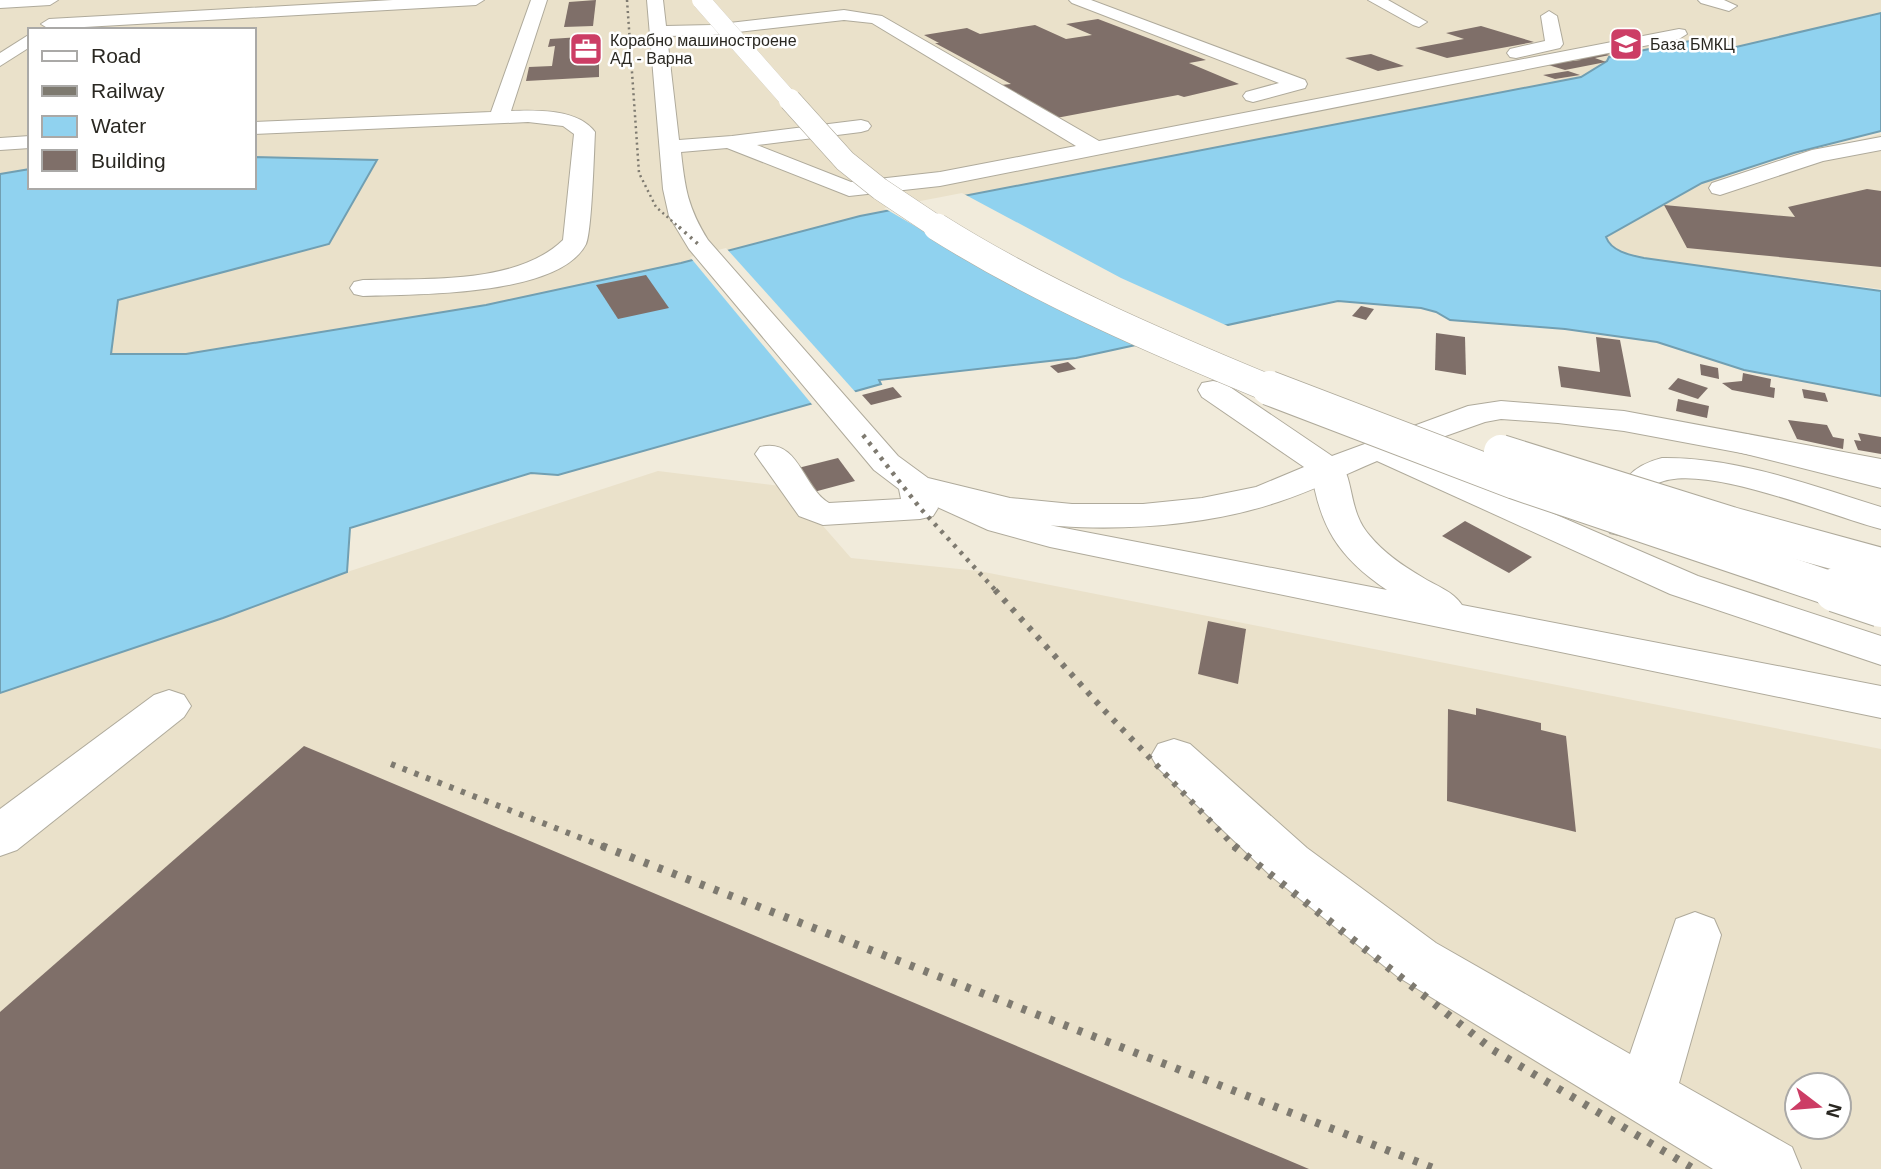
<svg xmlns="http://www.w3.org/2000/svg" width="1881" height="1169" viewBox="0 0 1881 1169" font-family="Arial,sans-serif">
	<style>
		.built { fill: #eae1ca; fill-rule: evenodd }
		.water { fill: #90d2ef; stroke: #719fb2; stroke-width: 2 }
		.pier { fill: #f1ebdb }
		.building { fill: #7f6f69 }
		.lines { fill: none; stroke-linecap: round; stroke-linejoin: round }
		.minor-casing { stroke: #afaa9b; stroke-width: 2 }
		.highway-casing { stroke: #afaa9b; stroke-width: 2 }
		.minor { fill: #fff; fill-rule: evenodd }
		.highway { fill: #fff; fill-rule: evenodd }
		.rail-far4 { stroke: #7e7a70; stroke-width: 2.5; stroke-dasharray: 2 3.5; stroke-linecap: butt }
		.rail-far3 { stroke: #7e7a70; stroke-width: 3.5; stroke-dasharray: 2.5 5; stroke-linecap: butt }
		.rail-far2 { stroke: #7e7a70; stroke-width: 4.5; stroke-dasharray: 3.5 6; stroke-linecap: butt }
		.rail-far1 { stroke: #7e7a70; stroke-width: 6; stroke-dasharray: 4.5 8; stroke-linecap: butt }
		.rail { stroke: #7e7a70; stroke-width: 8; stroke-dasharray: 5 10; stroke-linecap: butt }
		.highway-bridge-far4-casing { stroke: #afaa9b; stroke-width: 18; stroke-linecap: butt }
		.highway-bridge-far3-casing { stroke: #afaa9b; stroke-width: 23; stroke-linecap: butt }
		.highway-bridge-far2-casing { stroke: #afaa9b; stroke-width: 28; stroke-linecap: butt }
		.highway-bridge-far1-casing { stroke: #afaa9b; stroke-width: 36; stroke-linecap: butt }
		.highway-bridge-casing { stroke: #afaa9b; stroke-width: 46; stroke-linecap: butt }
		.highway-bridge-far4 { stroke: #fff; stroke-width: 18 }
		.highway-bridge-far3 { stroke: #fff; stroke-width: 22 }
		.highway-bridge-far2 { stroke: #fff; stroke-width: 27 }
		.highway-bridge-far1 { stroke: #fff; stroke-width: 34 }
		.highway-bridge { stroke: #fff; stroke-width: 44 }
		.labels { text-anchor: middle; stroke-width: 5; stroke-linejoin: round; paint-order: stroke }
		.far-poi-label { font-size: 16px; fill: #2a2822; stroke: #fff; text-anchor: start }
	</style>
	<rect width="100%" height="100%" fill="#f1ebdb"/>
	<g class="built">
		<polygon points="0,0 1881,0 1881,13 1736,47 1690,41 1609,57 1607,61 1581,77 860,216 681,263 486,305 186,354 111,354 118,300 329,244 377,161 254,157 254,30 30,30 30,169 0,174"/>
		<polygon points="1881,134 1881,289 1644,258 1619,251 1606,241 1609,233 1702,183"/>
		<path d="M658,471L789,487L851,558L979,571L1881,749V1169H0V693L223,618L347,572ZM1797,1085H1839V1127H1797Z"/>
	</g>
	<path class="water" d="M1881,13V131L1794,153L1702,183L1606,237C1611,251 1629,255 1644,258L1881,291V396L1744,370L1657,342L1565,329L1450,320L1436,312L1421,308L1338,301L1076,358L879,380L881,384L558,475L531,473L350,528L347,572L223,618L0,693V174L30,169V187H254V157L377,160L329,244L118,300L111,354H186L486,305L681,263L860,216L1581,77L1607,61L1609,57L1690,41L1736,47Z"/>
	<g class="pier">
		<polygon points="962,193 1121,278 1230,327 1145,346 927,233 884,208"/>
		<polygon points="726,248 858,395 815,408 690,257"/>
	</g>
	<g class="building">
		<polygon points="596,0 593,26 564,27 569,2"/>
		<polygon points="1098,19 1206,60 1189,63 1239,84 1184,97 1178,95 1051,119 1001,85 1011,84 935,43 939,43 924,35 967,28 980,34 1035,25 1066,39 1092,35 1066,24"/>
		<polygon points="1481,26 1534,42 1447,58 1415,48 1464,39 1446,33"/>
		<polygon points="596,36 595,65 599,64 599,77 526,81 529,67 552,66 555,46 548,47 550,39"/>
		<polygon points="1599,52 1610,55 1595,58 1606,62 1565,70 1545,64 1581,60 1571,57"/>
		<polygon points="1371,54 1404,66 1378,71 1345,58"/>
		<polygon points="1568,71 1580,75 1555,79 1543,75"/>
		<polygon points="1867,189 1881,191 1881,267 1687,248 1664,205 1795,217 1788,207"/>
		<polygon points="646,275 669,308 618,319 596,285"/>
		<polygon points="1361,306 1374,309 1366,320 1352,316"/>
		<polygon points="1436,333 1465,337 1466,375 1435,370"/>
		<polygon points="1596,337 1620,340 1631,397 1561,387 1558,366 1600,372"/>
		<polygon points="1068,362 1076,369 1058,373 1050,366"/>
		<polygon points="1700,364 1718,368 1719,379 1701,375"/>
		<polygon points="1743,373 1771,379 1770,387 1775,388 1774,398 1732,390 1722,383 1742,381"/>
		<polygon points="1678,378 1708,388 1698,399 1668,389"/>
		<polygon points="893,387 902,397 871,405 862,395"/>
		<polygon points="1802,389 1825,393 1828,402 1804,398"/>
		<polygon points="1678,399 1709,406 1707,418 1676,411"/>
		<polygon points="1788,420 1827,425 1833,437 1844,439 1843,449 1797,439"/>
		<polygon points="1858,433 1881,437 1881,454 1858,450 1854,440 1861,441"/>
		<polygon points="838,458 855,481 810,493 794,469"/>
		<polygon points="1465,521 1532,557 1509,573 1442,536"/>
		<polygon points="1208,621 1246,629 1238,684 1198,674"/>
		<polygon points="1476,708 1541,723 1541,730 1566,736 1576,832 1447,801 1448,709 1476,715"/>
		<polygon points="304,746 1309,1169 0,1169 0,1012"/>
	</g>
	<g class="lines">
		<defs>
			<g id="minor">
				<polygon points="0,0 58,0 50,5 0,8"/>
				<polygon points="393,0 484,0 476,5 49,29 41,24 49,19"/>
				<path d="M531,0H547L511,111C537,110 578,109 595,132C594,151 592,232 586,244C559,297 415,294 363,296L354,294L350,288L354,282L363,280C424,278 517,285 563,240L574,134L563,126L528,122L254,134V122L491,112Z"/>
				<path d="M647,0H663L666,26L712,25L844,10L882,16L1099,141L1679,29L1685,30L1687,34L1679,39L940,186L849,196L727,148L681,152C685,189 688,208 708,240L898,456L928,478L1010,498L1072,504H1143L1202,498L1256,487L1304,467L1202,397L1198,390L1202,383L1213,381L1224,383L1332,456L1468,406L1501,401L1624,411L1881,459V479L1624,431L1558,423L1501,419L1485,422L1406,450L1698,576L1881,636V665L1670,594L1377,461C1344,475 1312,491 1278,502C1198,529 1091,534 1009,520C984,515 960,507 936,501L938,508L933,516L920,519L823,525L799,516L755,454L760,447C799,437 802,487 829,503L901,499L899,489L874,470L689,249L669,216L663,189ZM844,20L872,23L1076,146L940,172L851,182L757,145L861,132L868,130L871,126L868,122L861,120L732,136L679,140L667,36L712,35Z"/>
				<polygon points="1069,0 1091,0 1305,80 1307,84 1305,88 1253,102 1246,100 1243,96 1246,92 1279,83 1072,3"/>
				<polygon points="1368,0 1388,0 1427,22 1419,27 1413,25"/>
				<polygon points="1698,0 1724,0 1737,6 1729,11 1701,3"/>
				<polygon points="1549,11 1557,16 1563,44 1560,48 1516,58 1510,57 1507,53 1510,49 1545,41 1541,16"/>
				<polygon points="30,34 30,47 0,66 0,53"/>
				<polygon points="30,136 30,148 0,150 0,138"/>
				<polygon points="1881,137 1881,150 1823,161 1720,195 1712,193 1709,188 1712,183 1812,150"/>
				<path d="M1662,458C1737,457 1810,485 1881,507V529C1830,516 1704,462 1658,483L1636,533L1623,536L1610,533L1605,525C1621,490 1620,469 1662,458Z"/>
				<polygon points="169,690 184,695 191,706 184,717 17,850 0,856 0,809 154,695"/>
				<polygon points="1174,739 1190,744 1307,848 1436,943 1630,1054 1676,919 1695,912 1714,919 1721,935 1679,1083 1792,1147 1801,1169 1713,1169 1398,977 1271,876 1158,768 1151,756 1158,744"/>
			</g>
			<g id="highway">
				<polygon points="1746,434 1881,468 1881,488 1734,451 1730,444 1734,437"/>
				<path d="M1328,458L1340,461C1355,483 1348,511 1370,536C1384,553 1403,566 1422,577C1436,586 1453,591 1462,605L1881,686V718L1050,547L988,530L904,492L899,485L904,478L916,475L1014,514L1054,526L1387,590C1338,557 1319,526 1311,468L1316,461Z"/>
			</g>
		</defs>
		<use href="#minor" class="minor-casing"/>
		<use href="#highway" class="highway-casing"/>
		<use href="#minor" class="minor"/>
		<use href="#highway" class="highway"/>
		<polyline class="rail-far4" points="627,0 639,173 656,207 681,229"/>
		<polyline class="rail-far3" points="679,227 698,244"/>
		<polyline class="rail-far2" points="863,435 920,508 997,592"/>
		<g class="rail-far1">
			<polyline points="995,590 1102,708 1236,848"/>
			<polyline points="391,764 607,848"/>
		</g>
		<g class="rail">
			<polyline points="602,846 1436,1169"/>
			<polyline points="1234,846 1493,1050 1694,1169"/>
		</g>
		<defs>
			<polyline id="highway-bridge-far4" points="701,0 791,102"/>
			<polyline id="highway-bridge-far3" points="790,100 845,161 880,189 940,229"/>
			<path id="highway-bridge-far2" d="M937,227C1042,293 1159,343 1273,390"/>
			<g id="highway-bridge-far1">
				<polyline points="1269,388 1515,482 1841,592"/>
				<polyline points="1501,452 1731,524 1881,565"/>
			</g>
			<polyline id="highway-bridge" points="1836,590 1881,605"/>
		</defs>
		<use href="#highway-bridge-far4" class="highway-bridge-far4-casing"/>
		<use href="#highway-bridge-far3" class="highway-bridge-far3-casing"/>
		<use href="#highway-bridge-far2" class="highway-bridge-far2-casing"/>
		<use href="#highway-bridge-far1" class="highway-bridge-far1-casing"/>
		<use href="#highway-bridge" class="highway-bridge-casing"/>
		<use href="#highway-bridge-far4" class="highway-bridge-far4"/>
		<use href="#highway-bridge-far3" class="highway-bridge-far3"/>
		<use href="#highway-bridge-far2" class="highway-bridge-far2"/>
		<use href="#highway-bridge-far1" class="highway-bridge-far1"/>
		<use href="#highway-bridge" class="highway-bridge"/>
	</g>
	<defs>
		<symbol id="university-square" viewBox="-11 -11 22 22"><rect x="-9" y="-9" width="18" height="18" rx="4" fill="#cc3d65" stroke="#fff"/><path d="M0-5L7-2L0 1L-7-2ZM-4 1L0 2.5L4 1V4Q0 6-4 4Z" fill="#fff"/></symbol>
		<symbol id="office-square" viewBox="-11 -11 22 22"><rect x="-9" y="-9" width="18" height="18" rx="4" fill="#cc3d65" stroke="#fff"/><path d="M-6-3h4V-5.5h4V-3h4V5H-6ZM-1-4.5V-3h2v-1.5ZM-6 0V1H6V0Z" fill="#fff"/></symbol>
	</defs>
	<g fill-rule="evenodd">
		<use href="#university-square" x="1607" y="25" width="38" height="38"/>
		<use href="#office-square" x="567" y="30" width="38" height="38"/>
	</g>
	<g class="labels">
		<g class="far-poi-label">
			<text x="610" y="46">Корабно машиностроене<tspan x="610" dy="18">АД - Варна</tspan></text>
			<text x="1650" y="50">База БМКЦ</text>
		</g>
	</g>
	<rect x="28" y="28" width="228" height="161" fill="#ffffff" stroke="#aaa9a7" stroke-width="2"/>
	<rect x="42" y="51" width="35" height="10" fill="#ffffff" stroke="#aaa9a7" stroke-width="2"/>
	<text x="91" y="63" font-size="21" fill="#2a2822">Road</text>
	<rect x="42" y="86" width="35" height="10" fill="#7e7a70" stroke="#aaa9a7" stroke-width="2"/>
	<text x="91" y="98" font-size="21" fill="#2a2822">Railway</text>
	<rect x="42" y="116" width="35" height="21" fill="#90d2ef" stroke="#aaa9a7" stroke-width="2"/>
	<text x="91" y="133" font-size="21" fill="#2a2822">Water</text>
	<rect x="42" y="150" width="35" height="21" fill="#7f6f69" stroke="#aaa9a7" stroke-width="2"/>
	<text x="91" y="168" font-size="21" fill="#2a2822">Building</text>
	<g transform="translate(1818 1106) rotate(106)"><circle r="33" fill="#ffffff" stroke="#aaa9a7" stroke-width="2"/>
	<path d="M0-5L12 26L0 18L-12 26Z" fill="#cc3d65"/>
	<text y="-10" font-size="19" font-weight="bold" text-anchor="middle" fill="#2a2822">N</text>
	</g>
</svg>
